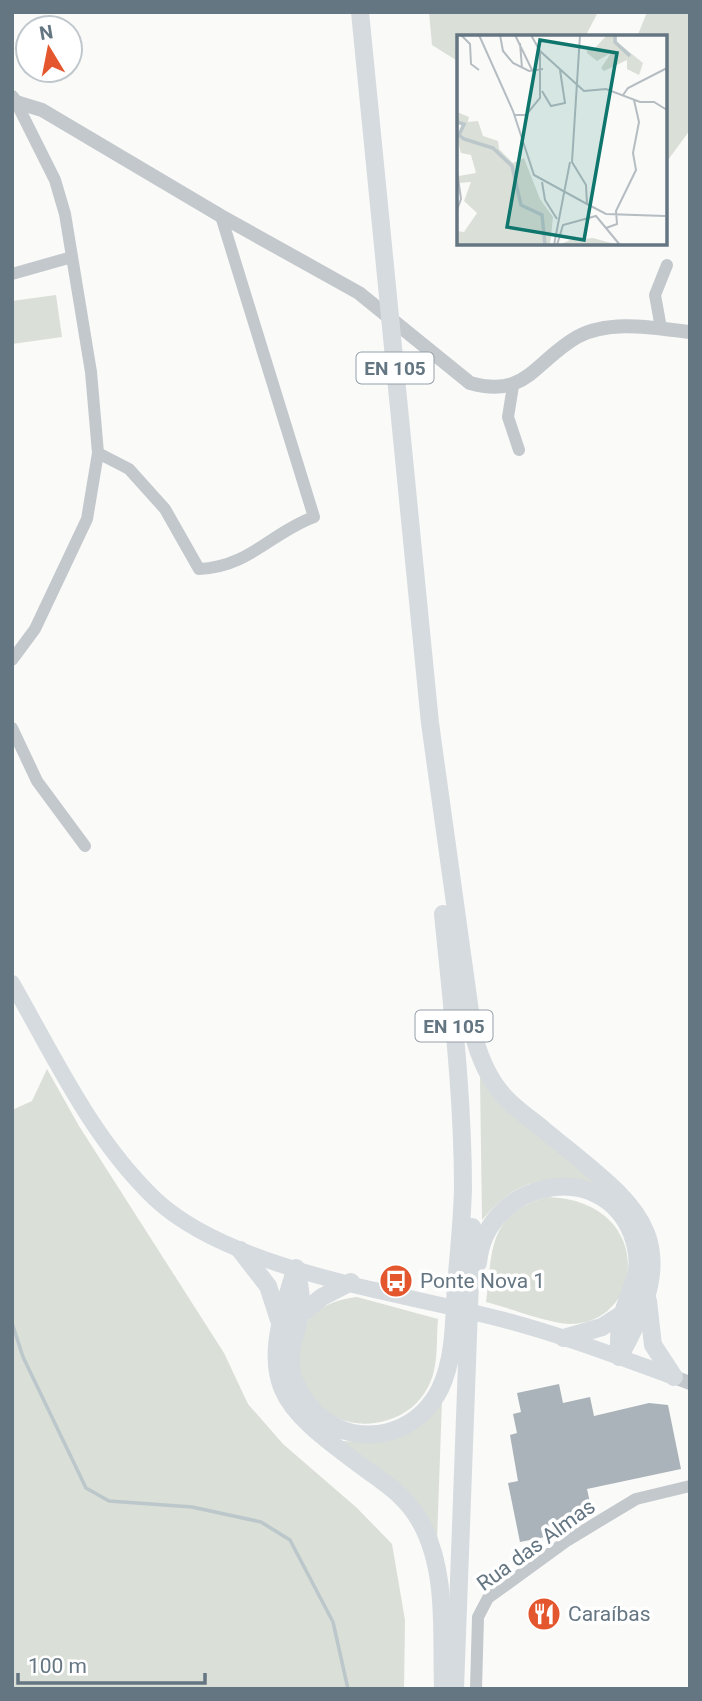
<svg xmlns="http://www.w3.org/2000/svg" width="702" height="1701" viewBox="0 0 702 1701" font-family="Roboto,sans-serif">
	<style>
		.green { fill: #dadfd7 }
		.lines { fill: none; stroke-linecap: round; stroke-linejoin: round }
		.stream { stroke: #bbc7cb; stroke-width: 3.5 }
		.building { fill: #aab3b9 }
		.minor { stroke: #c3c8cc; stroke-width: 12 }
		.tertiary { stroke: #c3c8cc; stroke-width: 14 }
		.secondary { stroke: #d6dbdf; stroke-width: 16 }
		.primary { stroke: #d6dbdf; stroke-width: 18 }
		.labels { text-anchor: middle; stroke-width: 7; stroke-linejoin: round; paint-order: stroke }
		.shield { fill: #fff; stroke: #939fa8; stroke-width: 2 }
		.shield-label { font-size: 19px; font-weight: bold; fill: #657683 }
		.poi-label { font-size: 21px; fill: #657683; stroke: #fff; text-anchor: start }
		.street-label { font-size: 21px; fill: #657683; stroke: #fff }
		.inset-river { fill: none; stroke: #bbc7cb; stroke-width: 3.5 }
		.inset-road { fill: none; stroke: #b5bdc2; stroke-width: 2 }
		.view { fill: #0f766e; fill-opacity: 0.15; stroke: #0f766e; stroke-width: 3.5 }
		.inset-edge { fill: none; stroke: #657683; stroke-width: 3.5 }
	</style>
	<rect width="100%" height="100%" fill="#fafaf8"/>
	<g class="green">
		<polygon points="429,12 598,12 585,37 459,37 459,62 432,45"/>
		<polygon points="647,12 690,12 690,130 665,164 665,37 637,37"/>
		<polygon points="56,295 62,337 12,344 12,301"/>
		<polygon points="47,1069 79,1126 224,1353 248,1404 283,1444 357,1508 392,1544 405,1620 404,1689 12,1689 12,1110 32,1101"/>
		<path d="M480,1077L603,1190C549,1174 520,1175 482,1220Z"/>
		<path d="M547,1197C656,1200 646,1324 570,1324C547,1323 510,1308 486,1302C493,1249 487,1215 547,1197Z"/>
		<path d="M357,1297L438,1319C436,1341 439,1367 428,1387C420,1403 405,1415 388,1420C297,1448 254,1307 357,1297Z"/>
		<path d="M442,1400L437,1541L335,1440C387,1446 409,1441 442,1400Z"/>
	</g>
	<g class="lines">
		<polyline class="stream" points="12,1323 23,1357 86,1488 109,1501 192,1507 261,1522 290,1540 333,1622 348,1689"/>
	</g>
	<polygon class="building" points="559,1384 563,1403 590,1397 594,1416 649,1403 668,1405 681,1469 587,1489 591,1507 573,1510 575,1520 558,1523 560,1534 520,1542 508,1483 518,1481 510,1435 517,1433 513,1414 521,1412 517,1393"/>
	<g class="lines">
		<g class="minor">
			<polyline points="12,274 72,257"/>
			<polyline points="661,328 655,295 667,265"/>
			<polyline points="513,386 508,417 519,450"/>
			<path d="M98,453L129,469L165,509L199,569C249,567 272,532 314,517L221,216"/>
			<polyline points="12,660 35,629 87,519 98,453 91,372 65,214 55,180 16,102"/>
			<polyline points="12,728 37,781 85,846"/>
			<polyline points="476,1689 478,1617 488,1598 568,1540 636,1499 690,1486"/>
		</g>
		<g class="tertiary">
			<path d="M12,97L16,102L42,110L221,216L359,293L470,383C526,399 534,362 577,337C609,319 655,328 690,332"/>
			<polyline points="674,1377 690,1383"/>
		</g>
		<path class="secondary" d="M12,983C55,1058 92,1139 155,1199C233,1272 405,1293 508,1321C564,1336 619,1357 674,1377"/>
		<g class="primary">
			<path d="M360,12L430,723L473,1033C479,1056 487,1077 503,1095C514,1108 531,1119 544,1130C636,1206 690,1233 619,1357"/>
			<polyline points="240,1250 268,1286 279,1320"/>
			<path d="M478,1263C485,1182 601,1155 632,1234C646,1273 630,1284 622,1317C618,1329 619,1342 619,1354"/>
			<path d="M296,1268C299,1283 303,1300 300,1315C295,1339 285,1357 295,1382C304,1405 327,1428 353,1433C390,1440 423,1422 440,1389C455,1358 454,1318 456,1284C459,1253 462,1221 463,1189C463,1097 452,1005 443,914"/>
			<path d="M295,1271C258,1385 274,1402 367,1470C387,1484 407,1498 420,1521C448,1570 441,1634 443,1688"/>
			<polyline points="648,1301 653,1345 674,1377"/>
			<polyline points="300,1315 322,1297 351,1282"/>
			<polyline points="564,1338 602,1327 622,1314"/>
			<polyline points="455,1689 472,1227"/>
		</g>
	</g>
	<defs>
		<symbol id="bus-disc" viewBox="-11 -11 22 22"><circle r="9.5" fill="#e4572e" stroke="#fff"/><path d="M-5-6H5V4H4V6H2V4H-2V6H-4V4H-5ZM-3.5-4V0h7V-4ZM-3.5 1.2v1.5H-2V1.2ZM2 1.2v1.5H3.5V1.2Z" fill="#fff"/></symbol>
		<symbol id="restaurant-disc" viewBox="-11 -11 22 22"><circle r="9.5" fill="#e4572e" stroke="#fff"/><path d="M-5-6h1v4h1v-4h1v4h1v-4h1v5L-1.5 .5V6h-2V.5L-5-1ZM5-6V6H3V1.5H1.5Q1.5-4 5-6Z" fill="#fff"/></symbol>
	</defs>
	<g fill-rule="evenodd">
		<use href="#bus-disc" x="377" y="1262" width="38" height="38"/>
		<use href="#restaurant-disc" x="525" y="1595" width="38" height="38"/>
	</g>
	<g class="labels">
		<g class="shield">
			<rect x="356.5" y="352.5" width="77" height="31" rx="5"/>
			<rect x="415.5" y="1010.5" width="77" height="31" rx="5"/>
		</g>
		<g class="shield-label">
			<text x="395" y="375">EN 105</text>
			<text x="454" y="1033">EN 105</text>
		</g>
		<g class="poi-label">
			<text x="420" y="1288">Ponte Nova 1</text>
			<text x="568" y="1621">Caraíbas</text>
		</g>
		<g class="street-label">
			<text transform="translate(536 1545) rotate(-36)" y="7">Rua das Almas</text>
		</g>
	</g>
	<g transform="translate(457 35)">
		<rect width="210" height="210" fill="#fafaf8"/>
		<path d="M150,0H159L160,7L186,28L182,40L170,34V25L147,36L144,33L154,18L140,26L130,18V11L138,13ZM0,77L12,82L11,87L21,86L26,101L41,106L42,114L56,128L67,123L83,164L96,182L93,210H0V196L7,197L20,178L7,166L14,147L2,148V141L19,138L14,120L4,118L0,104L7,92L0,86ZM136,203L161,210H102L113,205Z" fill="#dadfd7"/>
		<path class="inset-river" d="M158,0V7L173,21M0,87L7,89L2,100L7,104L36,113L55,131L64,170L85,180L88,210"/>
		<path class="inset-road" d="M4,0L13,9L14,29L22,35M22,0L56,76L77,140L130,169M43,0L46,16L56,28L72,36L86,34M58,0L75,35M74,0L83,16L127,56L149,54L183,67H197L210,75M123,0L115,127L129,150L130,169M63,8L65,33M85,56L94,71L108,68L103,35M166,60L171,53L210,33M57,80H69L83,63V16M0,136L4,164L0,175M85,147L88,165L100,184M130,169L149,179L208,181M149,193L160,189L159,176L179,135L176,118L182,87L177,65M97,210L113,127M100,210L106,190L139,181L163,210"/>
		<path class="view" d="M83,5L160,18L127,205L50,192Z"/>
		<rect width="210" height="210" class="inset-edge"/>
	</g>
	<rect width="702" height="1701" fill="none" stroke="#657683" stroke-width="28"/>
	<g transform="translate(49 49) rotate(350)"><circle r="33" fill="#ffffff" stroke="#c1c8cd" stroke-width="2"/>
	<path d="M0-5L12 26L0 18L-12 26Z" fill="#e4572e"/>
	<text y="-10" font-size="19" font-weight="bold" text-anchor="middle" fill="#657683">N</text>
	</g>
	<path d="M18 1673v10h187v-10" fill="none" stroke="#657683" stroke-width="3.5"/>
	<text x="28" y="1673" font-size="21" fill="#657683" stroke="#ffffff" stroke-width="5" paint-order="stroke">100 m</text>
</svg>
